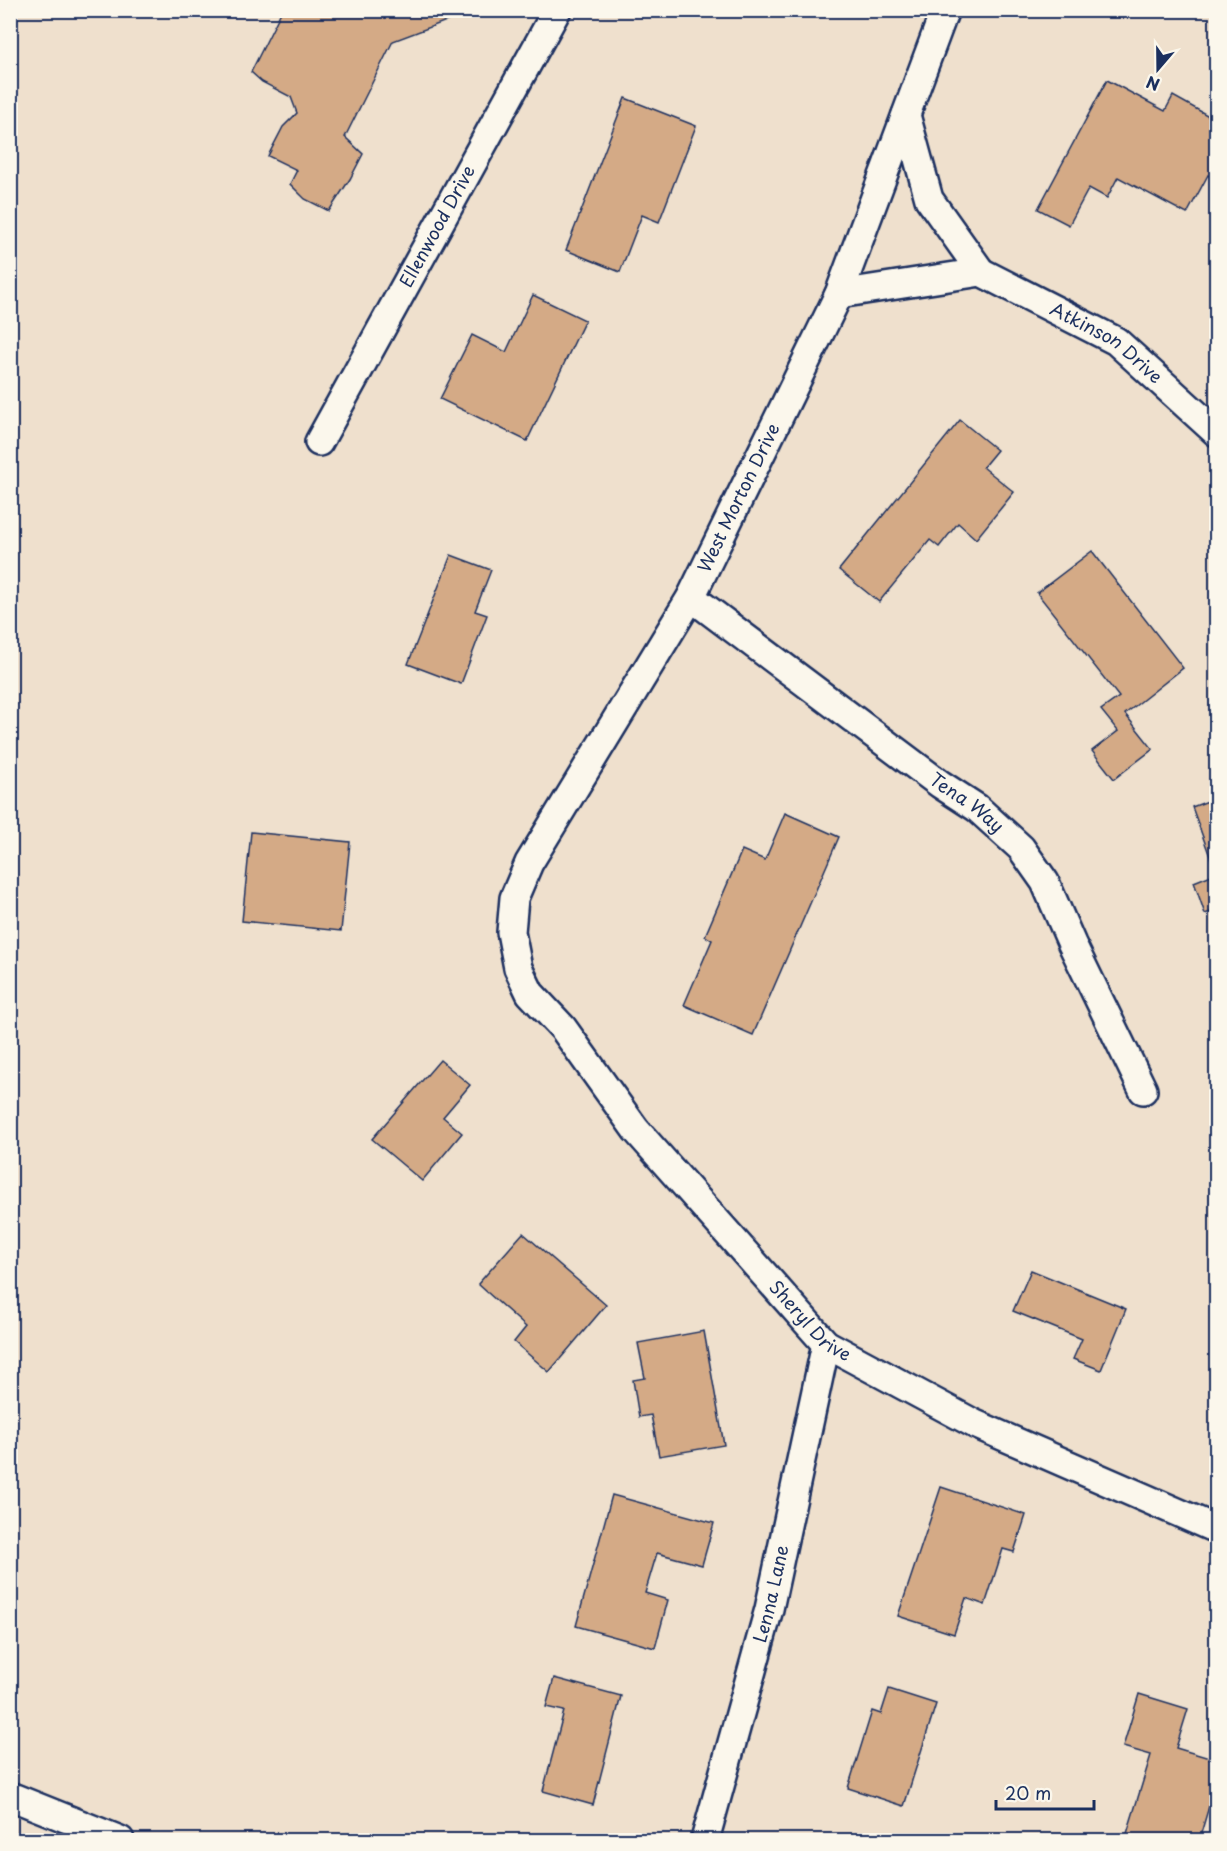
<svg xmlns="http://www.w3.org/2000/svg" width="1227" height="1851" viewBox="0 0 1227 1851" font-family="'Playpen Sans',sans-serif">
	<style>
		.building { fill: #d4aa86; stroke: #1b2f5e; stroke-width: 1.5 }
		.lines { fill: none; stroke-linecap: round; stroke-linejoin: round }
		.street-casing { stroke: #1b2f5e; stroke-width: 32 }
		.street { stroke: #fbf7ec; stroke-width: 27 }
		.labels { text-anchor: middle; stroke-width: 4.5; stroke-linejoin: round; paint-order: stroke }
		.street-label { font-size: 18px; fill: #1b2f5e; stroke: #fbf7ec }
	</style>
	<rect width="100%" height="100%" fill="#efe0cd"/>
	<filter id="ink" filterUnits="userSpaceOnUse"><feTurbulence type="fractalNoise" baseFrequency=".0167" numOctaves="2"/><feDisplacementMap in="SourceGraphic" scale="12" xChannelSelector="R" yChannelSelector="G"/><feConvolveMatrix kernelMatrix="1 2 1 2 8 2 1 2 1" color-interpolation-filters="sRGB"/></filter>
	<g filter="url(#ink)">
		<g class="building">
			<polygon points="282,10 473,11 393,41 345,137 363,154 350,179 329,211 305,199 290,184 297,170 268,156 283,127 297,113 291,97 262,82 251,72"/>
			<polygon points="1107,80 1165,111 1173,96 1216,120 1216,180 1208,175 1187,214 1118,177 1107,198 1089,188 1069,225 1038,209"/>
			<polygon points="625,98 696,126 659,222 642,215 620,272 566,250"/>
			<polygon points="533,295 585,320 527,441 440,399 472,335 506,352"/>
			<polygon points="960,420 997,450 983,467 1014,492 976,539 958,523 939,547 930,540 879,602 839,570"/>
			<polygon points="1092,551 1183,668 1125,714 1153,749 1114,779 1092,751 1118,731 1101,710 1119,697 1037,593"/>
			<polygon points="451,555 491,570 475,611 487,615 461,684 408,664"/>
			<polygon points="1216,798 1216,873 1192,807"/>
			<polygon points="785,813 839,837 753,1035 684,1005 712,940 705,936 742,850 765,860"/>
			<polygon points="251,832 350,842 341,931 242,921"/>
			<polygon points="1216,873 1216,910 1205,914 1194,882"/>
			<polygon points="440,1060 470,1085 443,1117 462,1133 422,1181 372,1139"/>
			<polygon points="523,1233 606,1305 549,1372 514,1342 526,1327 478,1284"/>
			<polygon points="1031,1270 1126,1309 1101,1370 1073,1359 1082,1339 1013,1311"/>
			<polygon points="704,1331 724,1445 659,1456 651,1415 639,1417 633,1380 645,1378 638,1343"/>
			<polygon points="941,1487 1026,1515 1014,1552 1003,1549 985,1605 966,1598 954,1634 898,1616"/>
			<polygon points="612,1495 714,1523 702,1565 657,1553 645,1593 668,1600 655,1648 576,1626"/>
			<polygon points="554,1678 621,1696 593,1805 543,1791 564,1711 546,1707"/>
			<polygon points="889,1689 936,1704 904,1806 848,1788 872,1711 881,1714"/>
			<polygon points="1139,1694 1188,1709 1176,1748 1216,1760 1216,1783 1199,1840 1125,1840 1151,1755 1123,1747"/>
		</g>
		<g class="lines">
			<defs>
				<g id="street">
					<path id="s1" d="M945,10L839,294L691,597L529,863L514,898L511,932L518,968L530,993L563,1028L636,1130L826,1344L975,1424L1216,1529"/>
					<polyline points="906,115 929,199 981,272"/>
					<path id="s2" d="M839,294L981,272L1116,341L1216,432"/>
					<path id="s3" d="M319,442L557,10"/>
					<path id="s4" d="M691,597L940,784L977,808L1021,848L1045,882L1072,944L1143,1090"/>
					<polyline points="10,1796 120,1840"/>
					<path id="s5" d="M705,1840L769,1609L826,1344"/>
				</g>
			</defs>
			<use href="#street" class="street-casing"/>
			<use href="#street" class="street"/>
		</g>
	</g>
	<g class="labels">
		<g class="street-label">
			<text dy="6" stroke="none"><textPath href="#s3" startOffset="246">Ellenwood Drive</textPath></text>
			<text dy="6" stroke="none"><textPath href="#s2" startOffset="288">Atkinson Drive</textPath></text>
			<text transform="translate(739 498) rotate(-64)" y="6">West Morton Drive</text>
			<text dy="6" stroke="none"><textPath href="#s4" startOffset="344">Tena Way</textPath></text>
			<text dy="6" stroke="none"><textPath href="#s1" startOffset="1521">Sheryl Drive</textPath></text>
			<text dy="6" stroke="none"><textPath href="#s5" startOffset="255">Lenna Lane</textPath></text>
		</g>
	</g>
	<rect width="1227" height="1851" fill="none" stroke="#fbf7ec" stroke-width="36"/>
	<rect x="18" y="18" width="1191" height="1815" fill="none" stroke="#1b2f5e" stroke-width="2" filter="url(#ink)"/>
	<g transform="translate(1158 69) rotate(200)" stroke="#fbf7ec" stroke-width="4.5" paint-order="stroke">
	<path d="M0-4.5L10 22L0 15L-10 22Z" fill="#1b2f5e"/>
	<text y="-9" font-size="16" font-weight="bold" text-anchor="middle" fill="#1b2f5e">N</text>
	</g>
	<path d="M996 1800v9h98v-9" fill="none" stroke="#1b2f5e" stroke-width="3"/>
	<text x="1005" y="1800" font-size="18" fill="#1b2f5e" stroke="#fbf7ec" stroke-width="4.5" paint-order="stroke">20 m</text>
</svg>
